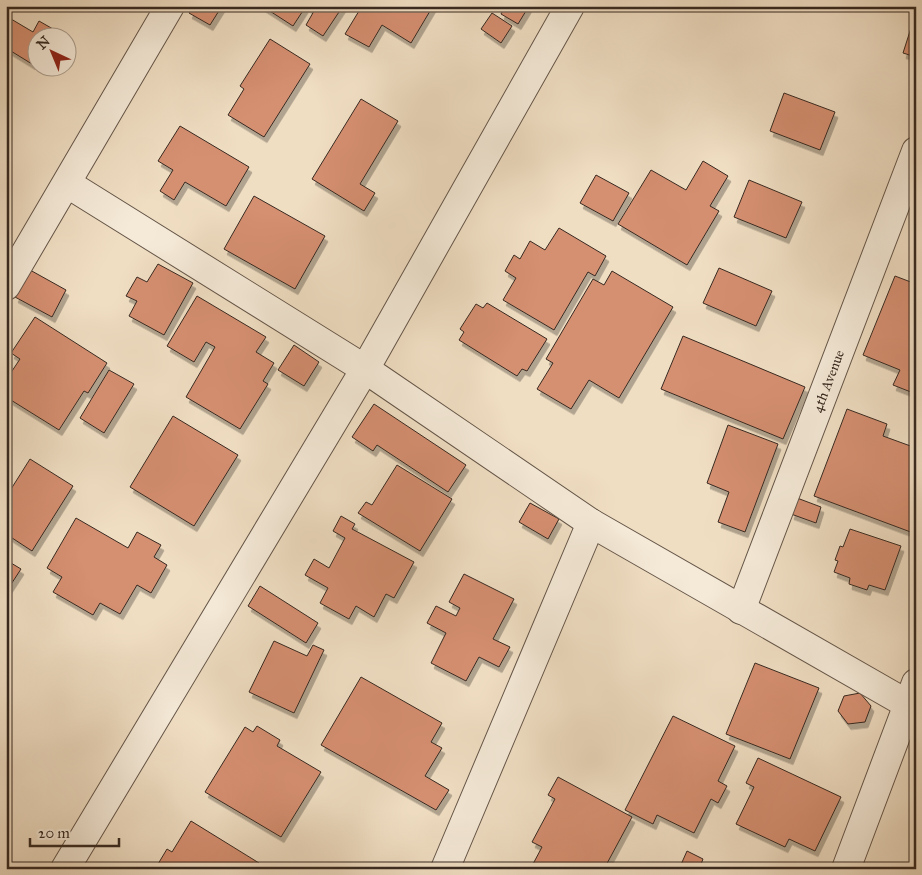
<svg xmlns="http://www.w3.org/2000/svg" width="922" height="875" viewBox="0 0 922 875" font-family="'IM FELL Great Primer',serif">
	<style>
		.building { fill: #d58f71; stroke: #372920; filter: url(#shadow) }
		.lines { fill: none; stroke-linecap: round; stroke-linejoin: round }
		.minor-casing { stroke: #655649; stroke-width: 30 }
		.minor { stroke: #f5ead8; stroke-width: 28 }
		.labels { text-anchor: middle; stroke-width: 4; stroke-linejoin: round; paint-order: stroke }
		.street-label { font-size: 14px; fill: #372920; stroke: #f5ead8 }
	</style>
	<defs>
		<filter id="shadow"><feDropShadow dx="3" dy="5.5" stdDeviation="0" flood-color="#0004"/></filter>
	</defs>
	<rect width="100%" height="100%" fill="#f0dec3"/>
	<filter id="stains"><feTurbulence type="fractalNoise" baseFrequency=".004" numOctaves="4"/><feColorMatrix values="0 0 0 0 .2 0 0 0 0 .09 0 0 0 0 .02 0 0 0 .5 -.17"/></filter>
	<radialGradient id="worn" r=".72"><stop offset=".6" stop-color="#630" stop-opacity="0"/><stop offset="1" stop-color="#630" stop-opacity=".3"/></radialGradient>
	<g class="building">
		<polygon points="193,6 222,6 210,25 189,13"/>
		<polygon points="262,6 343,6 323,36 306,25 314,11 306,6 293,26"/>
		<polygon points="362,6 433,6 411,43 382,25 369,47 345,34"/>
		<polygon points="505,6 529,6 518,24 501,14"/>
		<polygon points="492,13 512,26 501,43 481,29"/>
		<polygon points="6,16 33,32 39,21 53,29 48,38 38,38 38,55 32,64 6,48"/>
		<polygon points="911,28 916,29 916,57 903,53"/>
		<polygon points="270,39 310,64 264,137 228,115 244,89 240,86"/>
		<polygon points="784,93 835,112 820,150 770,131"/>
		<polygon points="361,99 398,121 360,184 375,193 364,211 312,179"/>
		<polygon points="180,126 249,167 226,206 185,182 174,200 160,191 173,170 158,161"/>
		<polygon points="703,161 728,176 710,206 719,211 687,265 618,224 651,170 686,190"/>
		<polygon points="596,175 629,193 613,221 580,203"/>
		<polygon points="749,180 802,202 786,238 734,217"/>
		<polygon points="254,196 325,236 295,289 224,249"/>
		<polygon points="559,228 606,256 595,276 588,272 554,330 503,300 516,278 505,271 514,255 520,259 530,241 545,250"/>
		<polygon points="158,264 193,283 164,335 129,316 137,301 126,296 137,277 147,282"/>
		<polygon points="719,268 772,291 756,326 703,303"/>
		<polygon points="30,270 66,290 52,317 15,297"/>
		<polygon points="612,271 673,307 619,398 589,380 571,409 537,389 553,363 546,359 593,279 604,285"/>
		<polygon points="895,276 916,284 916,394 893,385 900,370 863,355"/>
		<polygon points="197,296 266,337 256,352 274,363 263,381 268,384 240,429 186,397 215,347 206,342 194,362 167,346"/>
		<polygon points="487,303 547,339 527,371 522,369 517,376 459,340 464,332 460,329 476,304 483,308"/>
		<polygon points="35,317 107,363 88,393 84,391 59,430 6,397 6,380 20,359 11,353"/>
		<polygon points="683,336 805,387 783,439 661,389"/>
		<polygon points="294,345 319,362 304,386 278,370"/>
		<polygon points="109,370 134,384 104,433 80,418"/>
		<polygon points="374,404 466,465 448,492 377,445 373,451 352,437"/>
		<polygon points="847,409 887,424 883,436 916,448 916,534 814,496"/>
		<polygon points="173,416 238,455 194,526 130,487"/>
		<polygon points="728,425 778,444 745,532 718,522 729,492 707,483"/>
		<polygon points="916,426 916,439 911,438"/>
		<polygon points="30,459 73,486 32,551 6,534 6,497"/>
		<polygon points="397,465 452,499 420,551 358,513 366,502 372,505"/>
		<polygon points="797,498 821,507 816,523 791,514"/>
		<polygon points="530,503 559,519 548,539 519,522"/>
		<polygon points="341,516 355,524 352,529 414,562 394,598 386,594 374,617 356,606 349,619 320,603 328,588 305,575 314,559 329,568 345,538 333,531"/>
		<polygon points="76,518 128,548 137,532 161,545 154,557 167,565 151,593 137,585 120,614 100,603 93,615 53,592 62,577 47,568"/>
		<polygon points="850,529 901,546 885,590 869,585 867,590 849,584 850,578 834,572 838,561 835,560 840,546 843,547"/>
		<polygon points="6,560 21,569 6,592"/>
		<polygon points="464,574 514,599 493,639 510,647 499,667 479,657 466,681 431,663 446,633 427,623 436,606 456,616 460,608 449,602"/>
		<polygon points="260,586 318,623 306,643 248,606"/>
		<polygon points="274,641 307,656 313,645 324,650 294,713 249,692"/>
		<polygon points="755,663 819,688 790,759 726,734"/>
		<polygon points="361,677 442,723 431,742 442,748 425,776 449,790 436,810 321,745"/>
		<polygon points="860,693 871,706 865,722 848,724 838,711 844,696"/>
		<polygon points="673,716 735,746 718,781 727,786 718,803 711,799 694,833 657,815 653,824 625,810"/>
		<polygon points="257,726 280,740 277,746 321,772 281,837 205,792 245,727 253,732"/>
		<polygon points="758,758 841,797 815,851 789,839 785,847 736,824 754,787 746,783"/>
		<polygon points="558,777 632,817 604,869 542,869 533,864 542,847 532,842 555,799 548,795"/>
		<polygon points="191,821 259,863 255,869 155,869 167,849 172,852"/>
		<polygon points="687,851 703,859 701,864 710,869 679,869"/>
		<polygon points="664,864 675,869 662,869"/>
	</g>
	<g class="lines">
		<defs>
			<g id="minor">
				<polyline points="68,184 365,369 591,523 916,709"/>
				<polyline points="6,286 170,6"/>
				<polyline points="741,610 916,151"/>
				<polyline points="65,869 365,369 570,6"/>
				<polyline points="445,869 591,523"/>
				<polyline points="846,869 916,683"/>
			</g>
		</defs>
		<use href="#minor" class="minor-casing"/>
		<use href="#minor" class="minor"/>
	</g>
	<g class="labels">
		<g class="street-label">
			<text transform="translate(828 381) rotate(-69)" y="5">4th Avenue</text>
		</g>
	</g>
	<rect width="922" height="875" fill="none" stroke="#f0dec3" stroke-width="25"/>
	<rect x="8" y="8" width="907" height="860" fill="none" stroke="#372920" stroke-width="2.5"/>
	<rect x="12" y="12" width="897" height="850" fill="none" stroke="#372920"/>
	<g transform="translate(52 52) rotate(316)"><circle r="24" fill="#f5ead8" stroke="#a99d8e"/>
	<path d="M0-4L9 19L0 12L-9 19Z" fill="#8f2418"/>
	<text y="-8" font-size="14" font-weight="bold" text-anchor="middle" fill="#372920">N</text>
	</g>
	<path d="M30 838v8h89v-8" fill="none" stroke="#372920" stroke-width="2.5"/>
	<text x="38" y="838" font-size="15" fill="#372920" stroke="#f5ead8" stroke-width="4" paint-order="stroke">20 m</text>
	<rect width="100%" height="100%" filter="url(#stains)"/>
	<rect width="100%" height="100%" fill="url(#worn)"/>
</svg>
